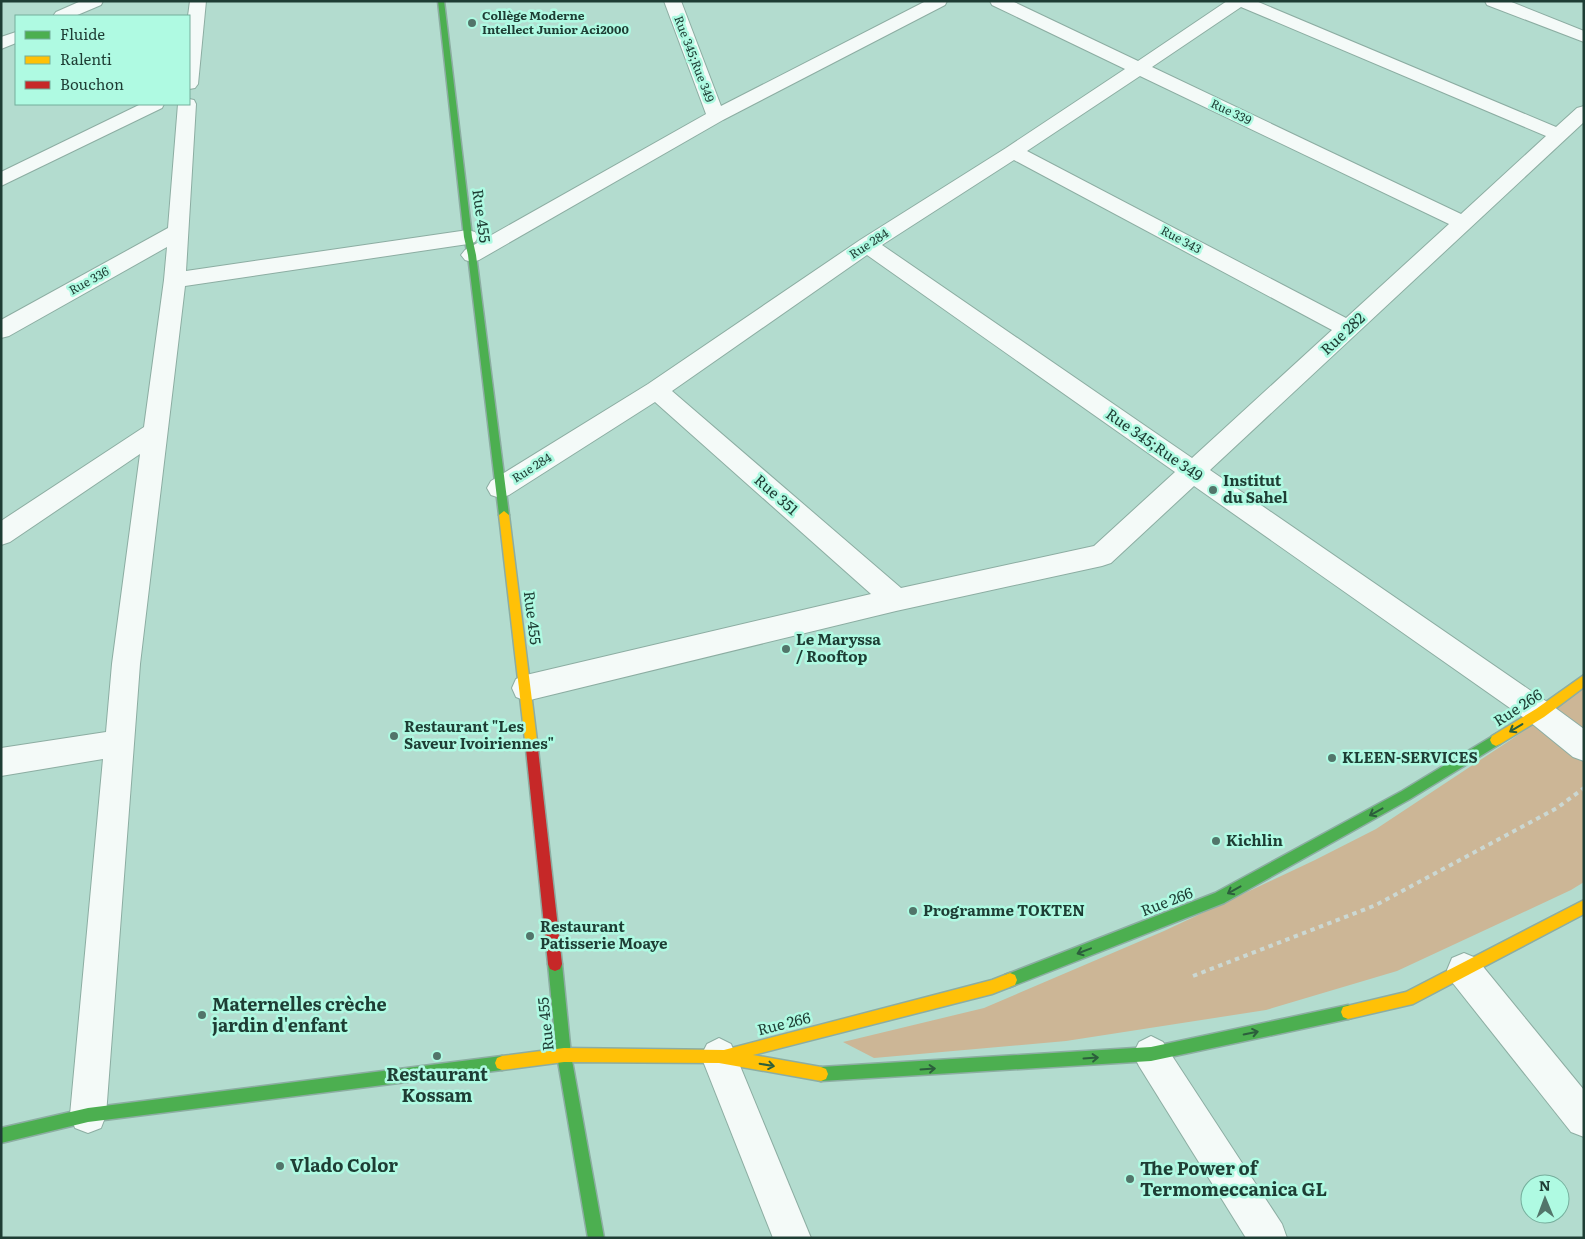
<svg xmlns="http://www.w3.org/2000/svg" width="1585" height="1239" viewBox="0 0 1585 1239" font-family="Literata,serif">
	<style>
		.green { fill: #ccb696 }
		.lines { fill: none; stroke-linecap: round; stroke-linejoin: round }
		.street-casing { stroke: #8cada2; stroke-width: 2 }
		.fast-casing { stroke: #8cada2; stroke-width: 3 }
		.slow-casing { stroke: #8cada2; stroke-width: 3 }
		.jam-casing { stroke: #8cada2; stroke-width: 3 }
		.path { stroke: #cbd8d3; stroke-width: 4; stroke-dasharray: 4.5 4.5; stroke-linecap: butt }
		.street { fill: #f4faf8; fill-rule: evenodd }
		.fast { fill: #4caf50; fill-rule: evenodd }
		.slow { fill: #ffc107; fill-rule: evenodd }
		.jam { fill: #c62828; fill-rule: evenodd }
		.oneway { stroke: #2c5f3c }
		.poi-dot { fill: #52756a; stroke: #affae2; stroke-width: 2 }
		.labels { text-anchor: middle; stroke-width: 5; stroke-linejoin: round; paint-order: stroke }
		.far-poi-label { font-size: 12px; font-weight: bold; fill: #1e3d34; stroke: #affae2; text-anchor: start }
		.far-street-label { font-size: 12px; fill: #1e3d34; stroke: #affae2 }
		.street-label { font-size: 15px; fill: #1e3d34; stroke: #affae2 }
		.poi-label { font-size: 15px; font-weight: bold; fill: #1e3d34; stroke: #affae2; text-anchor: start }
		.near-poi-label { font-size: 18px; font-weight: bold; fill: #1e3d34; stroke: #affae2; text-anchor: start }
	</style>
	<rect width="100%" height="100%" fill="#b3dccf"/>
	<polygon class="green" points="1584,687 1584,882 1571,890 1397,971 1266,1010 1066,1041 874,1058 843,1042 984,1008 1164,931 1315,860 1376,829 1512,739"/>
	<g class="lines">
		<defs>
			<g id="street">
				<polygon points="81,1 103,1 101,5 75,16 53,16 56,12"/>
				<polygon points="190,1 206,1 198,84 195,88 189,89 188,16"/>
				<polygon points="664,1 681,1 721,106 926,1 947,1 945,5 723,120 479,260 472,262 465,260 461,255 465,250 706,114"/>
				<path d="M990,1H1012L1138,61L1227,1H1256L1556,127L1577,108L1584,106V122L1210,470L1550,704L1584,729V761L1573,757L1530,722L1194,486L1111,563L1102,566L896,611L526,701L516,697L512,688L516,679L526,675L871,594L655,402L509,495L500,498L491,495L487,488L491,481L648,384L860,240L1006,148L1125,69L992,5ZM1241,7L1546,136L1461,214L1152,67ZM1140,76L1449,224L1346,318L1027,151ZM1014,160L1332,330L1192,458L882,245ZM867,255L1175,472L1094,546L901,588L672,391Z"/>
				<polygon points="1485,1 1509,1 1584,31 1584,42 1487,5"/>
				<polygon points="16,32 16,43 1,49 1,37"/>
				<polygon points="189,99 194,100 196,104 186,271 468,230 475,232 478,237 475,242 468,244 185,286 140,664 106,1115 101,1128 88,1133 75,1128 70,1115 103,759 1,776 1,748 106,732 112,664 140,454 10,542 1,545 1,521 144,427 164,280 167,247 9,336 1,338 1,320 168,228 178,104 189,104"/>
				<polygon points="141,104 164,104 162,108 1,186 1,172"/>
				<polygon points="1464,953 1476,958 1584,1090 1584,1137 1571,1132 1452,982 1447,970 1452,958"/>
				<polygon points="1151,1036 1163,1042 1282,1224 1287,1238 1246,1238 1139,1066 1133,1054 1139,1042"/>
				<polygon points="719,1038 731,1044 811,1238 773,1238 701,1056 707,1044"/>
			</g>
			<g id="fast">
				<polygon points="438,1 444,1 472,237 476,255 509,515 504,519 499,515 468,255 464,237"/>
				<polygon points="1496,734 1500,736 1502,740 1500,744 1410,799 1224,903 1010,987 1005,985 1003,980 1005,975 1215,893 1402,791"/>
				<polygon points="555,957 560,959 562,964 571,1055 604,1238 588,1238 557,1055 548,964 550,959"/>
				<polygon points="1348,1005 1353,1007 1355,1012 1353,1017 1348,1019 1151,1061 821,1081 816,1079 814,1074 816,1069 821,1067 1151,1047"/>
				<polygon points="502,1056 507,1058 509,1063 507,1068 502,1070 88,1122 1,1143 1,1128 88,1108"/>
			</g>
			<g id="slow">
				<polygon points="504,511 509,515 538,749 536,753 532,755 528,753 526,749 499,515"/>
				<polygon points="1584,675 1584,687 1544,717 1500,744 1496,746 1492,744 1490,740 1492,736 1536,709"/>
				<polygon points="1584,900 1584,914 1413,1004 1348,1019 1343,1017 1341,1012 1343,1007 1406,992"/>
				<polygon points="1010,973 1015,975 1017,980 1015,985 992,994 753,1055 821,1067 826,1069 828,1074 826,1079 821,1081 719,1063 564,1062 502,1070 497,1068 495,1063 497,1058 502,1056 564,1048 724,1050 992,980"/>
			</g>
			<polygon id="jam" points="532,743 536,745 538,749 562,964 560,969 555,971 550,969 548,964 526,749 528,745"/>
		</defs>
		<use href="#street" class="street-casing"/>
		<use href="#fast" class="fast-casing"/>
		<use href="#slow" class="slow-casing"/>
		<use href="#jam" class="jam-casing"/>
		<polyline class="path" points="1193,976 1376,905 1557,808 1584,788"/>
		<use href="#street" class="street"/>
		<use href="#fast" class="fast"/>
		<use href="#slow" class="slow"/>
		<use href="#jam" class="jam"/>
	</g>
	<defs><path id="oneway-shaft" d="M-6 0H5M1.5-3L5.5 0L1.5 3" fill="none" stroke-width="1.6" stroke-linecap="round" stroke-linejoin="round" transform="scale(1.25)"/></defs>
	<g class="oneway">
		<use href="#oneway-shaft" transform="translate(1516 728) rotate(149)"/>
		<use href="#oneway-shaft" transform="translate(1376 812) rotate(151)"/>
		<use href="#oneway-shaft" transform="translate(1234 890) rotate(151)"/>
		<use href="#oneway-shaft" transform="translate(1084 951) rotate(159)"/>
		<use href="#oneway-shaft" transform="translate(1251 1033) rotate(-12)"/>
		<use href="#oneway-shaft" transform="translate(1091 1058) rotate(-4)"/>
		<use href="#oneway-shaft" transform="translate(767 1065) rotate(10)"/>
		<use href="#oneway-shaft" transform="translate(928 1069) rotate(-4)"/>
	</g>
	<g class="poi-dot">
		<circle cx="472" cy="23" r="5"/>
		<circle cx="1213" cy="490" r="5"/>
		<circle cx="786" cy="649" r="5"/>
		<circle cx="394" cy="736" r="5"/>
		<circle cx="1332" cy="758" r="5"/>
		<circle cx="1216" cy="841" r="5"/>
		<circle cx="913" cy="911" r="5"/>
		<circle cx="530" cy="936" r="5"/>
		<circle cx="202" cy="1015" r="5"/>
		<circle cx="437" cy="1056" r="5"/>
		<circle cx="280" cy="1166" r="5"/>
		<circle cx="1130" cy="1179" r="5"/>
	</g>
	<g class="labels">
		<g class="far-poi-label">
			<text x="482" y="20">Collège Moderne<tspan x="482" dy="14">Intellect Junior Aci2000</tspan></text>
		</g>
		<g class="far-street-label">
			<text transform="translate(694 59) rotate(69)" y="4">Rue 345;Rue 349</text>
			<text transform="translate(1231 112) rotate(25)" y="4">Rue 339</text>
			<text transform="translate(1181 240) rotate(28)" y="4">Rue 343</text>
			<text transform="translate(869 244) rotate(-33)" y="4">Rue 284</text>
			<text transform="translate(89 281) rotate(-29)" y="4">Rue 336</text>
			<text transform="translate(532 468) rotate(-32)" y="4">Rue 284</text>
		</g>
		<g class="street-label">
			<text transform="translate(481 216) rotate(82)" y="5">Rue 455</text>
			<text transform="translate(1343 334) rotate(-43)" y="5">Rue 282</text>
			<text transform="translate(1154 445) rotate(35)" y="5">Rue 345;Rue 349</text>
			<text transform="translate(776 495) rotate(41)" y="5">Rue 351</text>
			<text transform="translate(532 618) rotate(83)" y="5">Rue 455</text>
			<text transform="translate(1518 708) rotate(-33)" y="5">Rue 266</text>
			<text transform="translate(1167 902) rotate(-21)" y="5">Rue 266</text>
			<text transform="translate(546 1024) rotate(-96)" y="5">Rue 455</text>
			<text transform="translate(784 1024) rotate(-14)" y="5">Rue 266</text>
		</g>
		<g class="poi-label">
			<text x="1223" y="486">Institut<tspan x="1223" dy="17">du Sahel</tspan></text>
			<text x="796" y="645">Le Maryssa<tspan x="796" dy="17">/ Rooftop</tspan></text>
			<text x="404" y="732">Restaurant "Les<tspan x="404" dy="17">Saveur Ivoiriennes"</tspan></text>
			<text x="1342" y="763">KLEEN-SERVICES</text>
			<text x="1226" y="846">Kichlin</text>
			<text x="923" y="916">Programme TOKTEN</text>
			<text x="540" y="932">Restaurant<tspan x="540" dy="17">Patisserie Moaye</tspan></text>
		</g>
		<g class="near-poi-label">
			<text x="212" y="1011">Maternelles crèche<tspan x="212" dy="21">jardin d'enfant</tspan></text>
			<text x="437" y="1081" text-anchor="middle">Restaurant<tspan x="437" dy="21">Kossam</tspan></text>
			<text x="290" y="1172">Vlado Color</text>
			<text x="1140" y="1175">The Power of<tspan x="1140" dy="21">Termomeccanica GL</tspan></text>
		</g>
	</g>
	<rect width="1585" height="1239" fill="none" stroke="#1e3d34" stroke-width="5"/>
	<rect x="15" y="15" width="175" height="90" fill="#affae2" stroke="#75ae9c"/>
	<rect x="25" y="31" width="25" height="8" fill="#4caf50" stroke="#75ae9c"/>
	<text x="60" y="40" font-size="15" fill="#1e3d34">Fluide</text>
	<rect x="25" y="56" width="25" height="8" fill="#ffc107" stroke="#75ae9c"/>
	<text x="60" y="65" font-size="15" fill="#1e3d34">Ralenti</text>
	<rect x="25" y="81" width="25" height="8" fill="#c62828" stroke="#75ae9c"/>
	<text x="60" y="90" font-size="15" fill="#1e3d34">Bouchon</text>
	<g transform="translate(1545 1199) rotate(359)"><circle r="24" fill="#affae2" stroke="#75ae9c"/>
	<path d="M0-4L9 19L0 12L-9 19Z" fill="#52756a"/>
	<text y="-8" font-size="14" font-weight="bold" text-anchor="middle" fill="#1e3d34">N</text>
	</g>
</svg>
